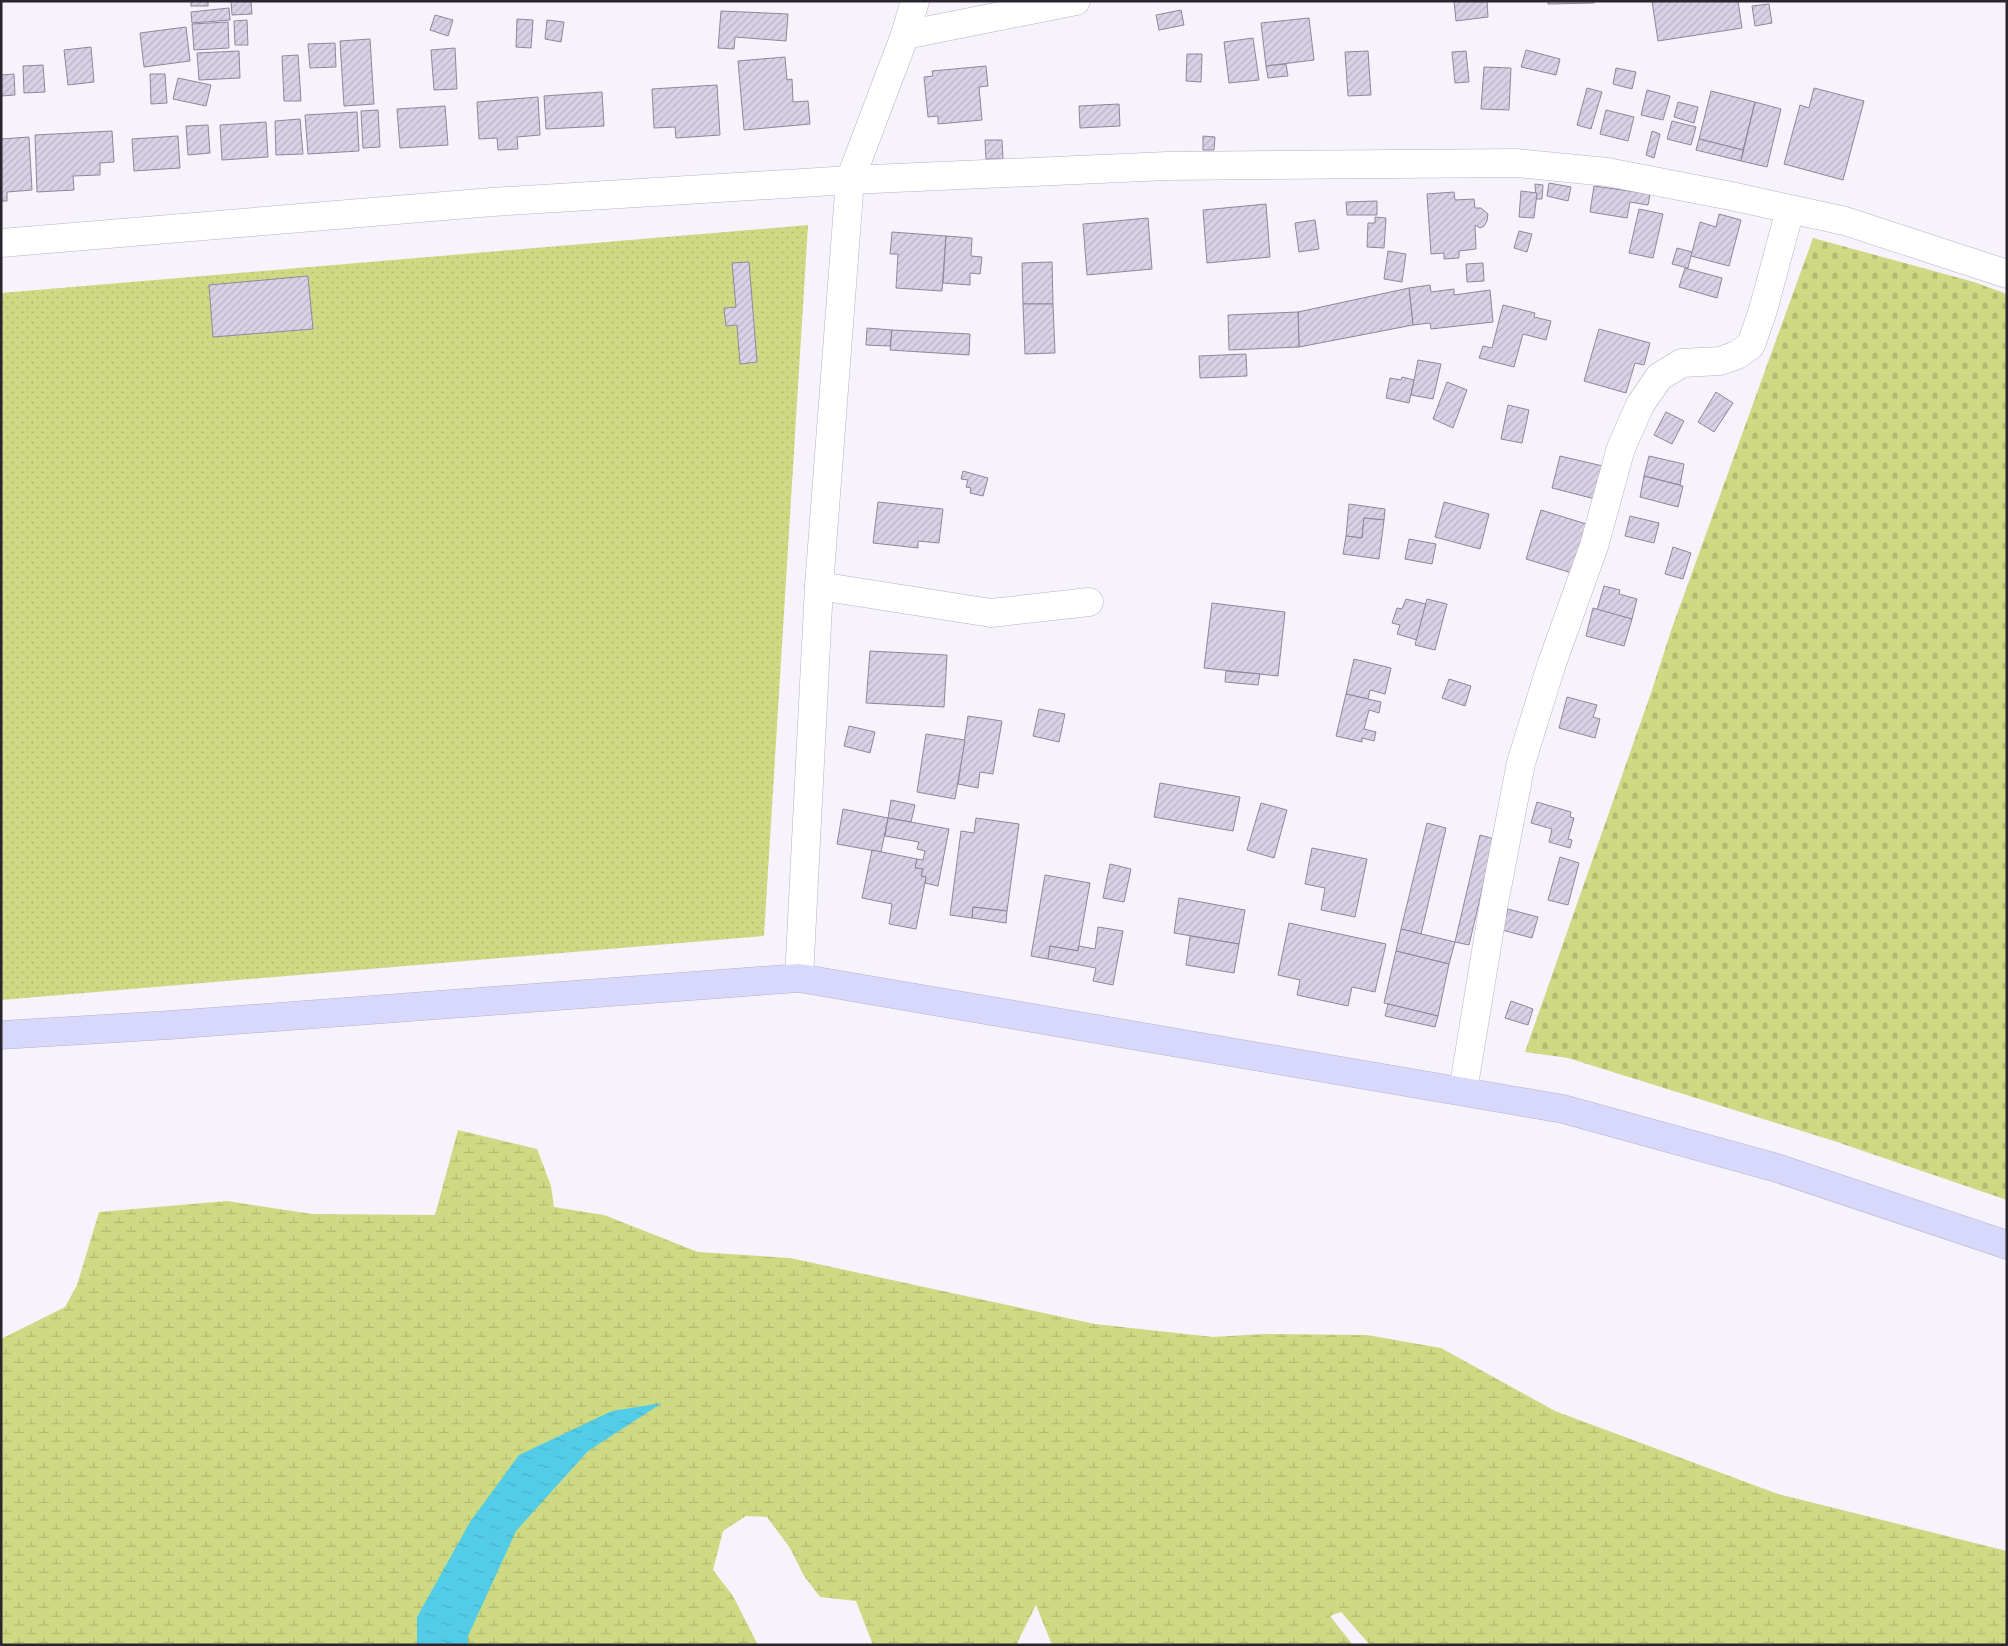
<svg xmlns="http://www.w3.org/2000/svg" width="2008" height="1646" viewBox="0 0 2008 1646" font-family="'Archivo Narrow',sans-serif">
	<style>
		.grass { fill: url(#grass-dots); fill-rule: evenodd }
		.wetland { fill: url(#wetland-marsh) }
		.cemetery { fill: url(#cemetery-stones) }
		.water { fill: url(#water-ripples) }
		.building { fill: url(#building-hatch); stroke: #8e879a }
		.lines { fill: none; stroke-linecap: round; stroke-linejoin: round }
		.street-casing { stroke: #b8b1c5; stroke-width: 29 }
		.secondary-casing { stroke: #b8b1c5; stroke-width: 29 }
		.street { stroke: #fff; stroke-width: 28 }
		.secondary { stroke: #d7d8fc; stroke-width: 28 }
	</style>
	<defs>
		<pattern id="grass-dots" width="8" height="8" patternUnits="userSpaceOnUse" patternTransform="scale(1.25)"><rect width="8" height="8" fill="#ceda83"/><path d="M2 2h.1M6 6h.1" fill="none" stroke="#b1bb71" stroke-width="1.8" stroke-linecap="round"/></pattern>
		<pattern id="wetland-marsh" width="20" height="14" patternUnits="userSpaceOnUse" patternTransform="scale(1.25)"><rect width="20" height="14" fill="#ceda83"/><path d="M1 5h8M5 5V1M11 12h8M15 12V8" fill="none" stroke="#b1bb71"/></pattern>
		<pattern id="cemetery-stones" width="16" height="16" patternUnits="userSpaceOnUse" patternTransform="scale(1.25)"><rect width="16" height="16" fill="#ceda83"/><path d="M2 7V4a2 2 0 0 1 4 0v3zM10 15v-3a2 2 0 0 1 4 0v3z" fill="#b1bb71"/></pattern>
		<pattern id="water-ripples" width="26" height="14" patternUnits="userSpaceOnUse" patternTransform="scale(1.25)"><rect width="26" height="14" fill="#53cde7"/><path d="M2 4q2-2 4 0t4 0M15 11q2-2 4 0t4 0" fill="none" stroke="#48b0c6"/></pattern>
		<pattern id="building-hatch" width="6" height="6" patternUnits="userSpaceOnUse" patternTransform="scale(1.25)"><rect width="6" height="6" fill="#d9d1e6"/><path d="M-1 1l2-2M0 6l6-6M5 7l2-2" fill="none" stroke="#bab3c6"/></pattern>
	</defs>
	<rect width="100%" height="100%" fill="#f6f3fc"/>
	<path class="grass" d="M808,225L764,936L1,1000V293ZM749,262L757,362L740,363L737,325L726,326L724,308L736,307L732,263ZM308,276L313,329L213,337L209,285Z"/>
	<polygon class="wetland" points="458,1130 537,1149 551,1186 554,1207 604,1215 698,1252 790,1258 1095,1324 1213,1337 1263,1334 1367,1335 1441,1348 1555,1411 1778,1494 2007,1551 2007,1645 1370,1645 1341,1612 1330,1616 1353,1645 1052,1645 1036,1605 1016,1645 873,1645 856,1601 820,1597 804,1576 790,1548 767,1517 746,1516 723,1531 713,1570 733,1596 758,1645 1,1645 1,1339 65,1307 77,1285 99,1212 227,1201 312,1214 435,1215"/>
	<polygon class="cemetery" points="1813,238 1974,282 2007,294 2007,1200 1834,1141 1568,1058 1525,1052 1651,693 1672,628"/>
	<polygon class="water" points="662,1403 588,1451 516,1531 468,1636 468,1645 417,1645 417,1617 470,1522 519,1455 612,1411"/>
	<g class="building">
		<rect x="191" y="1" width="17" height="5"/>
		<polygon points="231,1 251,1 252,14 232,15"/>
		<polygon points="1454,1 1487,1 1488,17 1456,21"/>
		<polygon points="1548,1 1594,1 1594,3 1548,4"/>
		<polygon points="1652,1 1738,1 1742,28 1658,41"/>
		<polygon points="1769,4 1772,23 1755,26 1752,6"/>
		<polygon points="229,8 230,20 192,23 191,12"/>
		<polygon points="1181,10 1184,25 1159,30 1156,15"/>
		<polygon points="721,11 788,14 786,41 735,37 734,49 718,48"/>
		<polygon points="435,15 453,20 448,36 430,30"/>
		<polygon points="1309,18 1314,60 1266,66 1261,23"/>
		<polygon points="517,19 533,20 531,48 516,47"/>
		<polygon points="247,20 248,45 235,45 234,21"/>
		<polygon points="547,20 564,22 561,42 545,39"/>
		<polygon points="228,22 229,48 194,50 192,24"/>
		<polygon points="186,27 190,61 144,67 140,33"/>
		<polygon points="1253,38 1259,80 1229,83 1224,42"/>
		<polygon points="370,39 374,104 344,106 340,41"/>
		<polygon points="335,43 336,67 310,68 308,44"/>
		<polygon points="91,47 94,82 68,85 64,50"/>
		<polygon points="455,48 457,89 434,90 431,50"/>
		<polygon points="1526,50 1560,59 1556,75 1521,67"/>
		<polygon points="239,51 240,78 199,80 197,53"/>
		<polygon points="1368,51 1371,95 1348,96 1345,52"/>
		<polygon points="1466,51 1469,82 1455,83 1452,52"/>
		<polygon points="1187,54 1202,54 1201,82 1186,81"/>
		<polygon points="298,55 301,101 284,101 282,56"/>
		<polygon points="785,57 787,80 792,79 793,102 808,101 810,124 744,130 738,61"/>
		<polygon points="1286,64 1288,76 1268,78 1266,66"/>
		<polygon points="43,65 45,92 24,93 23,66"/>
		<polygon points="986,66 988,86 979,87 982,120 938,124 938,116 928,117 924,77 933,76 932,71"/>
		<polygon points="1484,67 1511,68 1509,110 1481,109"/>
		<polygon points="1616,68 1636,72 1632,89 1613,84"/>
		<polygon points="14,74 15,95 1,96 1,75"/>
		<polygon points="150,74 165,74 167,103 151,104"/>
		<polygon points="178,78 211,85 206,106 173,99"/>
		<polygon points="717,85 720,135 676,138 675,127 654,128 652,89"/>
		<polygon points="1587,88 1602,92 1591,129 1577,125"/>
		<polygon points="1814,88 1864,101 1843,180 1784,164 1800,105 1809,108"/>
		<polygon points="1647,90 1670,96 1663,120 1641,115"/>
		<polygon points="1711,91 1755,102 1743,150 1699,139"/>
		<polygon points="602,92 604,126 546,129 544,96"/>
		<polygon points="538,97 540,135 517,137 518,149 498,150 497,138 479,139 477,102"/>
		<polygon points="1678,102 1698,107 1694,123 1674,117"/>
		<polygon points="1755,102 1781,109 1767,167 1741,161"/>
		<polygon points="1119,104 1120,126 1080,128 1079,106"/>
		<polygon points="445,106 448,145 400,148 397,109"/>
		<polygon points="378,110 380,147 363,148 361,111"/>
		<polygon points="1606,110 1634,117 1628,141 1600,134"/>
		<polygon points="357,112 359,151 308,154 305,115"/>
		<polygon points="300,119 303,154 276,155 275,121"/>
		<polygon points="1672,121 1696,127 1691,145 1667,139"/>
		<polygon points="266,122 268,157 222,160 220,125"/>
		<polygon points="208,125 210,153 188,155 186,126"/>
		<polygon points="112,131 114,162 100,163 100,175 73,176 74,190 37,192 35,135"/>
		<polygon points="1652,131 1660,134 1654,158 1646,155"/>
		<polygon points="178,136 180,168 134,171 132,139"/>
		<polygon points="1203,136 1215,137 1214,150 1203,150"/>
		<polygon points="29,137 32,190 7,192 7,201 1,201 1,139"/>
		<polygon points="1699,139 1743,150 1741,161 1696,150"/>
		<polygon points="985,140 1002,140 1003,159 986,159"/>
		<polygon points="1549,183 1571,187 1568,201 1547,196"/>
		<polygon points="1535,184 1543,185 1542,199 1536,199"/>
		<polygon points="1594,186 1650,194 1648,205 1630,202 1627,218 1590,212"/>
		<polygon points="1521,191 1537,193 1534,218 1519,217"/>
		<polygon points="1454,192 1455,200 1474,199 1475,208 1481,208 1488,214 1487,221 1484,226 1480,228 1475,225 1476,249 1459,251 1459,258 1444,259 1444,253 1431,254 1427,194"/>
		<polygon points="1377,201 1377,215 1347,215 1346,202"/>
		<polygon points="1266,204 1270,257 1207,263 1203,210"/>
		<polygon points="1639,209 1663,214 1653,258 1629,253"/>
		<polygon points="1719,214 1741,220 1729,266 1691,256 1700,222 1716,227"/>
		<polygon points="1375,217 1386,218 1384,248 1367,247 1368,223 1375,223"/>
		<polygon points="1148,218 1152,269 1087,275 1083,224"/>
		<polygon points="1315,220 1319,249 1299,252 1295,223"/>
		<polygon points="1519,231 1532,234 1527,252 1514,248"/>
		<polygon points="892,232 946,236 942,291 896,288 898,254 890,254"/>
		<polygon points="946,236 972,238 971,256 982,257 980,274 970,273 970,285 943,283"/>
		<polygon points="1677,248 1692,252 1688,268 1672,264"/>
		<polygon points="1388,251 1406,254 1402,282 1384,279"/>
		<polygon points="749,262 757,362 740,364 737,325 726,326 724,308 736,307 732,263"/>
		<polygon points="1052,262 1053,304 1023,304 1022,263"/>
		<polygon points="1483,263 1484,281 1467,282 1466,264"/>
		<polygon points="1685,268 1722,278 1717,298 1679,287"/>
		<polygon points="308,276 313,329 213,337 209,285"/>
		<polygon points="1430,285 1431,292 1454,289 1454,295 1490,290 1493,322 1431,329 1430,323 1413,325 1409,288"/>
		<polygon points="1409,288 1413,325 1299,347 1298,312"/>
		<polygon points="1023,304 1053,304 1055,353 1025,354"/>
		<polygon points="1503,305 1535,313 1534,317 1551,321 1546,340 1523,334 1514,367 1479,358 1483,346 1492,348"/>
		<polygon points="1298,312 1299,347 1229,350 1228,315"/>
		<polygon points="867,328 892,330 890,346 866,345"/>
		<polygon points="1599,329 1650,343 1644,365 1635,363 1626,393 1584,381"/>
		<polygon points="892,330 970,334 969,355 890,350"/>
		<polygon points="1246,354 1247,376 1200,378 1199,356"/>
		<polygon points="1418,360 1441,364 1433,399 1411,395"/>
		<polygon points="1402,377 1414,380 1409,403 1386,398 1390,378 1401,380"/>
		<polygon points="1447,382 1467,390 1453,428 1433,419"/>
		<polygon points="1716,392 1733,403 1714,432 1698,422"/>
		<polygon points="1508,405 1529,410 1522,443 1501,439"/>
		<polygon points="1666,412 1684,421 1672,444 1654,435"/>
		<polygon points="1560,456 1607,467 1599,500 1552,488"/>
		<polygon points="1649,456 1684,464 1680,485 1644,476"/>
		<polygon points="963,471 988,478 983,496 970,493 971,488 966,487 968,480 961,479"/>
		<polygon points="1644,476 1683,486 1678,507 1640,497"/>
		<polygon points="878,502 943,509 939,543 918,541 918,548 873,543"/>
		<polygon points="1444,502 1489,514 1480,549 1435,537"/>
		<polygon points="1349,504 1385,509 1384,520 1364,518 1362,538 1346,536"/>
		<polygon points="1541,510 1596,527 1572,573 1526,559"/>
		<polygon points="1630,516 1659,523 1654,543 1625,536"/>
		<polygon points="1364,518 1384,520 1379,559 1343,554 1346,536 1362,538"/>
		<polygon points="1409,539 1436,544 1432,564 1405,559"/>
		<polygon points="1673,547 1691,553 1683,579 1665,574"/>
		<polygon points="1604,586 1620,590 1619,594 1637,599 1632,619 1597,610"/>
		<polygon points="1406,599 1426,604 1417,640 1397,634 1400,625 1392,623 1397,608 1402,609"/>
		<polygon points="1427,599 1447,604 1435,650 1415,645"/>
		<polygon points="1212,603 1285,612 1278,676 1204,668"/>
		<polygon points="1593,608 1632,619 1624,646 1586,636"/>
		<polygon points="870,651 947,655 944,707 866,703"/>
		<polygon points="1354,659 1391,668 1385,694 1370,690 1368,699 1346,694"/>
		<polygon points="1226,671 1260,674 1258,685 1225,682"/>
		<polygon points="1449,679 1471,686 1465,706 1442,698"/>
		<polygon points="1346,694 1381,702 1379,713 1369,710 1364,729 1376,732 1374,741 1362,738 1362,742 1336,736"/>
		<polygon points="1567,697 1597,705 1593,717 1600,719 1595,738 1559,728"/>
		<polygon points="1039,709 1065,714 1059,742 1033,736"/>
		<polygon points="968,716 1002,721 993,774 980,772 978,788 958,784"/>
		<polygon points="849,726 875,732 870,753 844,746"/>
		<polygon points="926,734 965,740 955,799 917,792"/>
		<polygon points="1160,783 1240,797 1233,831 1154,817"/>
		<polygon points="891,800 915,805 911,822 888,818"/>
		<polygon points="1537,802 1571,812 1570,817 1574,818 1568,839 1572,840 1570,848 1549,842 1552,829 1531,823"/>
		<polygon points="1261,803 1287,810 1274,858 1247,850"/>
		<polygon points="843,809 888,818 881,852 837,844"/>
		<polygon points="888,818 949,829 938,886 925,883 926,877 921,876 923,869 915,868 917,859 923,860 925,851 917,849 919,842 885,836"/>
		<polygon points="976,818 1019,824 1007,911 973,907 972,918 950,915 961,831 974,833"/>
		<polygon points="1427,823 1446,828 1421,934 1401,929"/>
		<polygon points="1480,835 1494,839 1469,945 1455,942"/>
		<polygon points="1312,848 1367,859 1355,917 1321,910 1325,888 1305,884"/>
		<polygon points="872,850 917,859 915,868 923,869 921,876 926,877 916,929 889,924 892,904 862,898"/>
		<polygon points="1560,857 1579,863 1568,905 1548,900"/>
		<polygon points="1110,864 1131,869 1124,902 1103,898"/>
		<polygon points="1045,875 1090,883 1078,951 1050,946 1048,959 1031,956"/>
		<polygon points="1179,898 1245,910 1239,944 1174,933"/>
		<polygon points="973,907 1007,911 1006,923 972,918"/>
		<polygon points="1508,909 1538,917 1532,938 1502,930"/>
		<polygon points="1289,923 1386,944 1375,992 1352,987 1348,1006 1297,995 1300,980 1278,975"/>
		<polygon points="1098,927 1123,931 1113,985 1093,981 1096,968 1048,959 1050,946 1078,951 1079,946 1095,949"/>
		<polygon points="1401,929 1455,942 1449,964 1396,951"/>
		<polygon points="1190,936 1239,944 1234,973 1186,965"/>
		<polygon points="1396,951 1449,964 1438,1016 1384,1003"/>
		<polygon points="1511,1001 1533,1009 1528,1025 1505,1018"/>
		<polygon points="1388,1004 1438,1016 1435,1027 1385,1016"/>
	</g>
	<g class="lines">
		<defs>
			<g id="street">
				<polyline points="905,35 1076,1"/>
				<polyline points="1,243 492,202 850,180 1167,166 1516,163 1607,172 1731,196 1845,221 2007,274"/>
				<polyline points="819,586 991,613 1089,602"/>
				<polyline points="799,978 819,586 850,180 905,35 915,1"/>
				<polyline points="1463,1091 1494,903 1521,763 1551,666 1594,546 1621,448 1640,405 1659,377 1682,363 1720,361 1737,355 1751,345 1763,310 1790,210"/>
			</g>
			<polyline id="secondary" points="1,1035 170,1025 799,978 1563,1109 1777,1168 2007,1245"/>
		</defs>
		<use href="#street" class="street-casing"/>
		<use href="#secondary" class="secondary-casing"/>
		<use href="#street" class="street"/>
		<use href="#secondary" class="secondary"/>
	</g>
	<rect width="2008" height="1646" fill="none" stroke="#28252d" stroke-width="5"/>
</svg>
